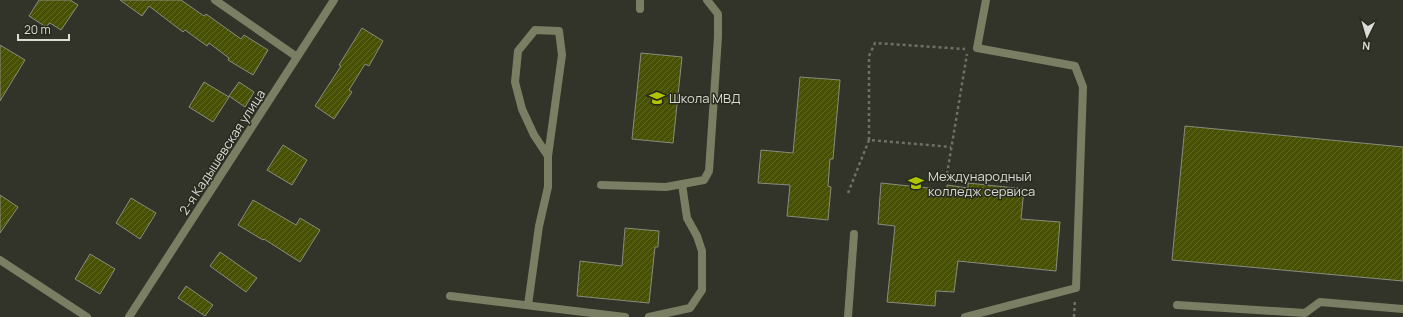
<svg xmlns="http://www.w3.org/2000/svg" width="1403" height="317" viewBox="0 0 1403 317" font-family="Manrope,sans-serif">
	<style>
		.building { fill: url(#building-hatch); stroke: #898c7e }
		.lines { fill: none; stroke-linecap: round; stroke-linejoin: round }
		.path { stroke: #6e7067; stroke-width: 2.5; stroke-dasharray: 3 3; stroke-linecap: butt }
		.service { stroke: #7a7f63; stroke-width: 8 }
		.minor { stroke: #7a7f63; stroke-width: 8 }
		.labels { text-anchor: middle; stroke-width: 3; stroke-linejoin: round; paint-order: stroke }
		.poi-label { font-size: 13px; fill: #dadcd5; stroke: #282a1f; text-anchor: start }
		.street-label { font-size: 13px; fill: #dadcd5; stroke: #282a1f }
	</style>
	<defs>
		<pattern id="building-hatch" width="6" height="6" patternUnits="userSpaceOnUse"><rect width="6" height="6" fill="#475003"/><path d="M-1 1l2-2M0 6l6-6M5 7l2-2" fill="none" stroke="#616927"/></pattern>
	</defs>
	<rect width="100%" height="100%" fill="#323429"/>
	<g class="building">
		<polygon points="39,0 70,0 78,5 61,30 50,23 46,27 29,16"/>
		<polygon points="120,0 181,0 204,16 206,14 241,39 244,35 268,50 253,75 228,60 229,58 209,43 207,46 185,30 183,32 149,6 142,16"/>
		<polygon points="362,28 383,41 369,66 365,64 349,90 352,92 334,119 315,106 341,66 339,65"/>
		<polygon points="0,45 25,60 0,101"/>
		<polygon points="641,53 682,57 673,143 632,139"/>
		<polygon points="800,77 840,80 833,159 830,159 828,186 831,187 828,220 787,216 790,185 758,183 761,150 793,153"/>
		<polygon points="204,82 229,97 213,122 189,107"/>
		<polygon points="239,82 254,92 245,107 229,96"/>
		<polygon points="1185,126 1403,147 1403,281 1172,260"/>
		<polygon points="283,145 307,160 292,185 267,170"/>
		<polygon points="881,183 947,190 947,185 968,188 968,183 1024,189 1021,219 1060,222 1056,271 958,261 954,292 936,291 935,306 887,302 895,226 878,224"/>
		<polygon points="0,195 18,207 0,233"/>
		<polygon points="131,198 156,213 140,239 116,223"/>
		<polygon points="253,200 296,225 300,218 320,230 300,262 264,239 263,240 238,225"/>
		<polygon points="625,228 659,231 658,247 655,247 649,303 577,296 580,261 622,266"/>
		<polygon points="220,252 257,278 246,292 210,266"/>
		<polygon points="90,254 115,269 100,294 75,279"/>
		<polygon points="186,286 213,305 205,316 178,298"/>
	</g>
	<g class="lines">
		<g class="path">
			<polyline points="869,140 869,56 875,43 965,49"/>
			<polyline points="946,180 967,54"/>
			<polyline points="848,193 869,140 951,147"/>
			<polyline points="1074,317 1075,300"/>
		</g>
		<g class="service">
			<polyline points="215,0 297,57"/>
			<polyline points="640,9 640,0"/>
			<polyline points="601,185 666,187 704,180 709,171 718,37 718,14 707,0"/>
			<polyline points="450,296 625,317"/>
			<polyline points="528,305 539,226 548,187 548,156 534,135 522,109 515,82 518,51 535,30 559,31 562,55 548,156"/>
			<polyline points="1177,305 1305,313 1320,302 1403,309"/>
			<polyline points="649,317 690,308 702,290 702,251 697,236 687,218 682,184"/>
			<polyline points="848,317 854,234"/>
			<polyline points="965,317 1076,288 1083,87 1075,66 977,48 986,0"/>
		</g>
		<g class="minor">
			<polyline points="0,260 87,317"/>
			<polyline points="129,317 334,0"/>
		</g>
	</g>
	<defs>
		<symbol id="university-bare" viewBox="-9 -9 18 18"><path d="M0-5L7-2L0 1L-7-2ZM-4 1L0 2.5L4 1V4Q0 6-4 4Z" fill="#b0c500" stroke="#282a1f" stroke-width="2.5" paint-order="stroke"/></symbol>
	</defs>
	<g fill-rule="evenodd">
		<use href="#university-bare" x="646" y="87" width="22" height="22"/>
		<use href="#university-bare" x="905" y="172" width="22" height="22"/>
	</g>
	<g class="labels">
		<g class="poi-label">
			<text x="669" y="103">Школа МВД</text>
			<text x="928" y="181">Международный<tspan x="928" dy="15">колледж сервиса</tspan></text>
		</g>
		<g class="street-label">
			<text transform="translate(222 152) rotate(-57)" y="5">2-я Кадышевская улица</text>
		</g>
	</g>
	<g transform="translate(1367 36) rotate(185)" stroke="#282a1f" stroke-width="3" paint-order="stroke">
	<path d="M0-3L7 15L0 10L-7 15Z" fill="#dadcd5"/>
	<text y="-6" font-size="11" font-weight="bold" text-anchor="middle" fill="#dadcd5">N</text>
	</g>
	<path d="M18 34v6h51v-6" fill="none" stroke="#dadcd5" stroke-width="2"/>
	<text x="24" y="34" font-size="12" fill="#dadcd5" stroke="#282a1f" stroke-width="3" paint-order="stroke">20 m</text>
</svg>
